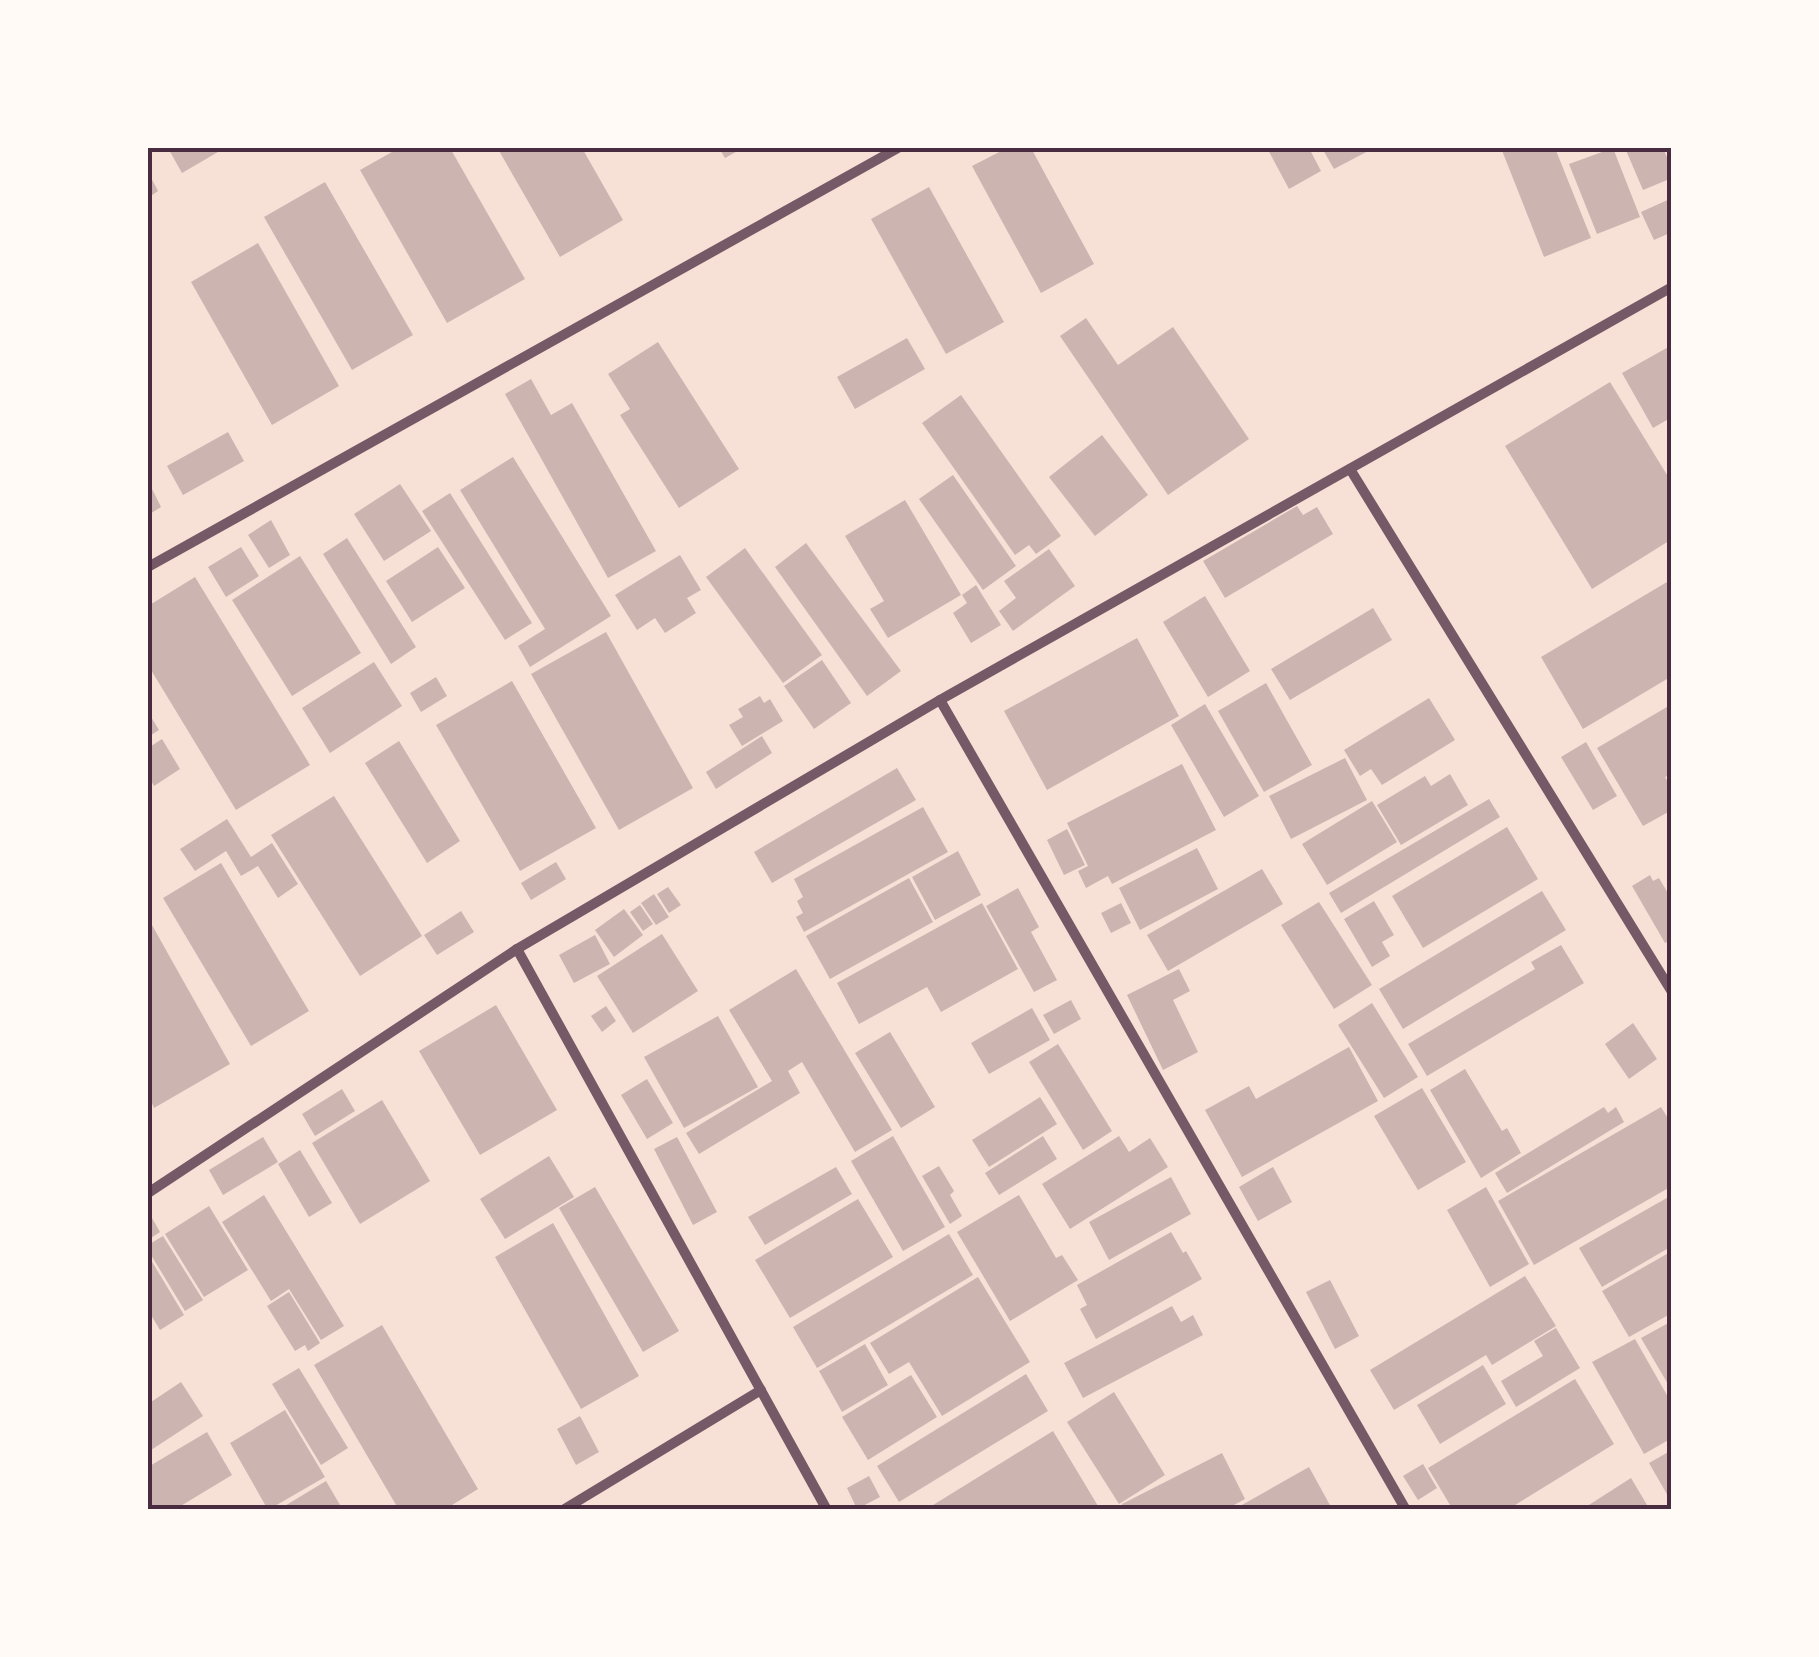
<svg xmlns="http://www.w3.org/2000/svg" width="1819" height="1657" viewBox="0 0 1819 1657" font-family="'Zilla Slab',serif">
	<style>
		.building { fill: #ccb4b1 }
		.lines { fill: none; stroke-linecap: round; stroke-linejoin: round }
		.minor { stroke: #755966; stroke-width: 10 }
		.neatline { fill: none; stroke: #4a2c40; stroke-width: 4 }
	</style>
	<rect width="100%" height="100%" fill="#f7e1d7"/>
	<g class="building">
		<polygon points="168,148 215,148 218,152 182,173"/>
		<polygon points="399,148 450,148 525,279 447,323 360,170"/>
		<polygon points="501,148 582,148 623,220 560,257 498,149"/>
		<polygon points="719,148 743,148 725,158"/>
		<polygon points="1007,148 1031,148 1094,264 1041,293 972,166"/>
		<polygon points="1267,148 1309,148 1321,171 1289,189"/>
		<polygon points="1322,148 1374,148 1334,169"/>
		<polygon points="1501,148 1555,148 1591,238 1544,257"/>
		<polygon points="1613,148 1640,217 1597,234 1569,164"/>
		<polygon points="1625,148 1663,148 1672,169 1672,178 1643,190"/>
		<polygon points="148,172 158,191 148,198"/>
		<polygon points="325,182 413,335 352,370 264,217"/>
		<polygon points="929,187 1004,322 946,354 871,219"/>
		<polygon points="1672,198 1672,232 1654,240 1641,212"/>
		<polygon points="258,243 339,386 272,425 191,282"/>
		<polygon points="1086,318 1118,365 1173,327 1249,439 1168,495 1060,336"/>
		<polygon points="907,338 925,369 855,409 837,377"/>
		<polygon points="658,342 739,469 679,508 620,415 630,409 608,374"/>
		<polygon points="1672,345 1672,417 1653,428 1622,373"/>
		<polygon points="531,379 551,415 572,403 656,551 608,578 505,394"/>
		<polygon points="1610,382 1672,483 1672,539 1592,589 1505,446"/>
		<polygon points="961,395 1061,536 1036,554 1029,545 1015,555 922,423"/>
		<polygon points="228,432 244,461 183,495 167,466"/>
		<polygon points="1102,435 1148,495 1095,536 1049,477"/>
		<polygon points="513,457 611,616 530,667 518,646 545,629 460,490"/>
		<polygon points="953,475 1016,566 983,590 919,499"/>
		<polygon points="148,481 161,507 148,515"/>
		<polygon points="400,484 431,531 384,561 354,514"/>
		<polygon points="450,493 532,623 505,640 422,511"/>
		<polygon points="905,500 961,595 888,638 870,609 884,601 845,536"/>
		<polygon points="1297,506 1303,515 1317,507 1333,534 1225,598 1203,561"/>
		<polygon points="271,520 290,555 269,568 248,535"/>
		<polygon points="347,538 416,647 391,664 323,554"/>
		<polygon points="806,543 901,671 867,696 775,567"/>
		<polygon points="241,547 259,576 226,597 208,567"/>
		<polygon points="438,547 465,588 412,622 386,581"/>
		<polygon points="745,548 822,655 783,683 706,577"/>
		<polygon points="1049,549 1075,586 1013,631 999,611 1016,598 1004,581"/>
		<polygon points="680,555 701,590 687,598 696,613 665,633 655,618 637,630 615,595"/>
		<polygon points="300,556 361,653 292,696 232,600"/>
		<polygon points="195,577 310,765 236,810 148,665 148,606"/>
		<polygon points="1672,579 1672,676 1583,729 1541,657"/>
		<polygon points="976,585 1001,625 971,643 953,613 967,603 962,595"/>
		<polygon points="1205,596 1250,671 1208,697 1163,622"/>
		<polygon points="1373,608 1392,640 1290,700 1271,669"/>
		<polygon points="606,632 693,788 619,830 531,674"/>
		<polygon points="1137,638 1179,716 1047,790 1004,711"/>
		<polygon points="822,660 851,703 814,729 784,686"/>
		<polygon points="374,662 402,706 330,753 302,708"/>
		<polygon points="436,677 447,696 421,712 410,693"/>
		<polygon points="512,681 596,828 520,871 436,725"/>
		<polygon points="1266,683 1312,765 1264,792 1218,711"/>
		<polygon points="760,696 764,703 770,699 783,721 742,746 729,725 743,717 738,709"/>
		<polygon points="1429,698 1455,740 1382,785 1371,769 1360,776 1344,750"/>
		<polygon points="1205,704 1259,796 1224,817 1171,725"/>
		<polygon points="1672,704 1672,774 1665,777 1672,788 1672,810 1643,826 1597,748"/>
		<polygon points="148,712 159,730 148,737"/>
		<polygon points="762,736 772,753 716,789 706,772"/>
		<polygon points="162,739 180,769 154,786 148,775 148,748"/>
		<polygon points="399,741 460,841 427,863 365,763"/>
		<polygon points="1586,742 1617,796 1593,810 1561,757"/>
		<polygon points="1345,758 1367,800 1291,839 1269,796"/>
		<polygon points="1182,764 1216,830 1112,884 1108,876 1086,888 1078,871 1088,866 1067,823"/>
		<polygon points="897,768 916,800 772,883 754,852"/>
		<polygon points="1450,774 1468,805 1401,845 1377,805 1425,776 1431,786"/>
		<polygon points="334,796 422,936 360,976 271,835"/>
		<polygon points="1489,799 1500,817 1341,913 1329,893"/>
		<polygon points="1372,801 1397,842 1327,885 1302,844"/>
		<polygon points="923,807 948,852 804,932 796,917 803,913 797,901 803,897 794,879"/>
		<polygon points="227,819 251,857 272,843 298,884 278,898 258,866 241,876 226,851 195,871 180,849"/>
		<polygon points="1507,827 1538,879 1423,948 1392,896"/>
		<polygon points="1067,829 1085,865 1064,875 1047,840"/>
		<polygon points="1197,848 1218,889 1140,930 1119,888"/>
		<polygon points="958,851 981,895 935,920 912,877"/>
		<polygon points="556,862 566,879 531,900 521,883"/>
		<polygon points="221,863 309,1011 251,1046 163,898"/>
		<polygon points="1262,869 1283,904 1168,971 1147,935"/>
		<polygon points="1650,875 1653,881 1659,878 1672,900 1672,940 1665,943 1632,886"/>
		<polygon points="909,878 933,922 830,979 806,936"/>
		<polygon points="668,887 681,905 669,913 657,894"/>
		<polygon points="1018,888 1039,927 1031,932 1057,980 1034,992 986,906"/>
		<polygon points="1542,891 1566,930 1403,1029 1379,989"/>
		<polygon points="654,894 669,917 656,925 641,903"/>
		<polygon points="1374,901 1394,935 1382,942 1390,956 1372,967 1344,919"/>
		<polygon points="1319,902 1372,985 1334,1009 1281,925"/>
		<polygon points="982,903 1018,969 941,1012 927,987 859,1024 837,983"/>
		<polygon points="1121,903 1131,923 1111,933 1101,913"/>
		<polygon points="640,905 653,924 643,931 630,912"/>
		<polygon points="624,909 643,935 614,957 595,930"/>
		<polygon points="461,911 474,932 437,955 424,935"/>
		<polygon points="148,918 230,1064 154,1108 148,1095"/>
		<polygon points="662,934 698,991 633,1033 597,976"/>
		<polygon points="595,935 610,964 574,983 559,955"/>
		<polygon points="1561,945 1584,983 1427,1076 1408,1044 1535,969 1531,962"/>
		<polygon points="796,969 892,1130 855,1152 802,1062 788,1071 800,1093 699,1154 686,1133 772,1081 729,1010"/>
		<polygon points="1179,969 1190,991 1173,1000 1198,1052 1163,1070 1127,995"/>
		<polygon points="1071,1000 1081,1019 1054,1034 1043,1015"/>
		<polygon points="1372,1003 1418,1077 1384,1098 1338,1025"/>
		<polygon points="496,1005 557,1110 480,1155 419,1051"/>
		<polygon points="606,1006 616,1021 602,1032 591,1016"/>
		<polygon points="1032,1008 1050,1040 989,1074 971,1043"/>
		<polygon points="718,1016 758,1087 684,1128 644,1057"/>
		<polygon points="1633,1023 1657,1059 1629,1079 1605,1044"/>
		<polygon points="890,1032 935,1107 901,1128 855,1053"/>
		<polygon points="1058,1044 1112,1131 1083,1150 1029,1062"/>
		<polygon points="1349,1047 1378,1101 1242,1177 1205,1110 1249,1086 1256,1099"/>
		<polygon points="1465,1069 1502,1131 1507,1128 1521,1153 1481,1178 1430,1090"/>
		<polygon points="647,1079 673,1123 647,1139 621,1095"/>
		<polygon points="1422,1088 1466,1162 1418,1190 1374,1116"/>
		<polygon points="342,1089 355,1111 315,1136 302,1114"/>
		<polygon points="1040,1097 1057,1124 989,1167 972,1140"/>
		<polygon points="382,1100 430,1181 360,1224 312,1143"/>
		<polygon points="1604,1107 1608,1113 1616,1107 1624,1122 1507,1193 1495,1173"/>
		<polygon points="1661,1107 1672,1125 1672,1186 1534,1265 1498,1201"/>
		<polygon points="893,1136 945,1227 903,1251 851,1161"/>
		<polygon points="1043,1136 1057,1159 999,1195 985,1173"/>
		<polygon points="1119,1136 1129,1152 1150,1138 1168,1167 1070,1229 1042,1184"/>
		<polygon points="263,1137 278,1162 223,1195 209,1170"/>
		<polygon points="677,1137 717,1212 693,1225 654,1149"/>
		<polygon points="300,1150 332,1203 309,1217 278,1164"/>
		<polygon points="549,1156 574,1197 505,1239 480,1199"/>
		<polygon points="939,1166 954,1191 950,1195 962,1216 950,1224 922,1176"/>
		<polygon points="836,1167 852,1194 765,1245 748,1217"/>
		<polygon points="1273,1167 1292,1202 1258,1221 1239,1187"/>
		<polygon points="1171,1177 1191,1214 1109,1260 1089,1222"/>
		<polygon points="595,1187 679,1331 643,1352 559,1208"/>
		<polygon points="1486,1187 1529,1264 1490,1287 1447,1210"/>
		<polygon points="264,1195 344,1326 321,1340 289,1289 271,1301 222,1222"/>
		<polygon points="1019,1195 1056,1258 1062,1255 1078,1280 1010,1321 957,1232"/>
		<polygon points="1672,1195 1672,1246 1602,1287 1579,1248"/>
		<polygon points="858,1199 893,1257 790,1318 755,1260"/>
		<polygon points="209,1206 248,1270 204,1297 165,1234"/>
		<polygon points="148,1211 160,1232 148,1240"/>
		<polygon points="553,1223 639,1376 581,1409 495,1257"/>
		<polygon points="1171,1232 1183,1253 1186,1251 1202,1279 1096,1339 1080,1309 1087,1305 1077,1285"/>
		<polygon points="949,1234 973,1275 817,1368 793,1327"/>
		<polygon points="163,1236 203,1300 185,1311 148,1250 148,1245"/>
		<polygon points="1672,1251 1672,1313 1629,1337 1602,1291"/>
		<polygon points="148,1255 184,1315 160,1330 148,1310"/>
		<polygon points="1525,1276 1556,1326 1492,1365 1486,1355 1394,1410 1370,1370"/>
		<polygon points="978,1277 1030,1362 942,1416 909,1362 889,1374 870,1343"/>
		<polygon points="1330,1280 1359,1336 1335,1349 1306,1292"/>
		<polygon points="289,1292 320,1343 308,1351 305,1345 295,1351 267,1306"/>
		<polygon points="1172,1306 1181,1322 1193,1315 1203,1335 1083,1398 1064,1363"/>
		<polygon points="1672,1321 1672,1391 1641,1338"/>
		<polygon points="382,1325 478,1489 444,1510 399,1510 314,1365"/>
		<polygon points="1556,1328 1580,1368 1516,1407 1501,1381 1543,1356 1534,1341"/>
		<polygon points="1635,1339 1672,1404 1672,1438 1644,1454 1592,1362"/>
		<polygon points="865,1344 888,1385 842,1412 819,1371"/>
		<polygon points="1483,1365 1506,1404 1440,1444 1417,1405"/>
		<polygon points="299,1368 348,1448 321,1465 272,1384"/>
		<polygon points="1026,1374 1048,1411 899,1502 877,1466"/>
		<polygon points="911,1375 937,1417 868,1460 842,1417"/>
		<polygon points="1575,1379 1614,1444 1507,1510 1453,1510 1428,1468"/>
		<polygon points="181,1382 203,1416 148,1452 148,1404"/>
		<polygon points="1114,1392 1165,1475 1119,1504 1067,1422"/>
		<polygon points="285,1410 325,1477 268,1510 230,1443"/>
		<polygon points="580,1416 599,1452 576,1465 557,1429"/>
		<polygon points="1053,1431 1098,1506 1092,1510 925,1510"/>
		<polygon points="207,1432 232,1475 174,1510 148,1510 148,1467"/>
		<polygon points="1672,1450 1672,1503 1649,1463"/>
		<polygon points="1222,1453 1245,1499 1225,1510 1125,1510 1122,1504"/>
		<polygon points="1423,1464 1437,1488 1418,1500 1403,1476"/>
		<polygon points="1309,1467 1331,1507 1327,1510 1233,1510"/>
		<polygon points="869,1476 880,1497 857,1509 847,1488"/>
		<polygon points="1631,1478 1650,1510 1581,1510"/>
		<polygon points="326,1481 343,1510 278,1510"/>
	</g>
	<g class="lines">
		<g class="minor">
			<polyline points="1350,469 1672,992"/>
			<polyline points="148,567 898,148"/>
			<polyline points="940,700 1406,1510"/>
			<polyline points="517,949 827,1510"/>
			<polyline points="148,1193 517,949 940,700 1672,287"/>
			<polyline points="563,1510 761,1390"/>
		</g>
	</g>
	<rect width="1819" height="1657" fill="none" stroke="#fffaf5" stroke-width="300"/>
	<rect x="150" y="150" width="1519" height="1357" class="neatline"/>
</svg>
